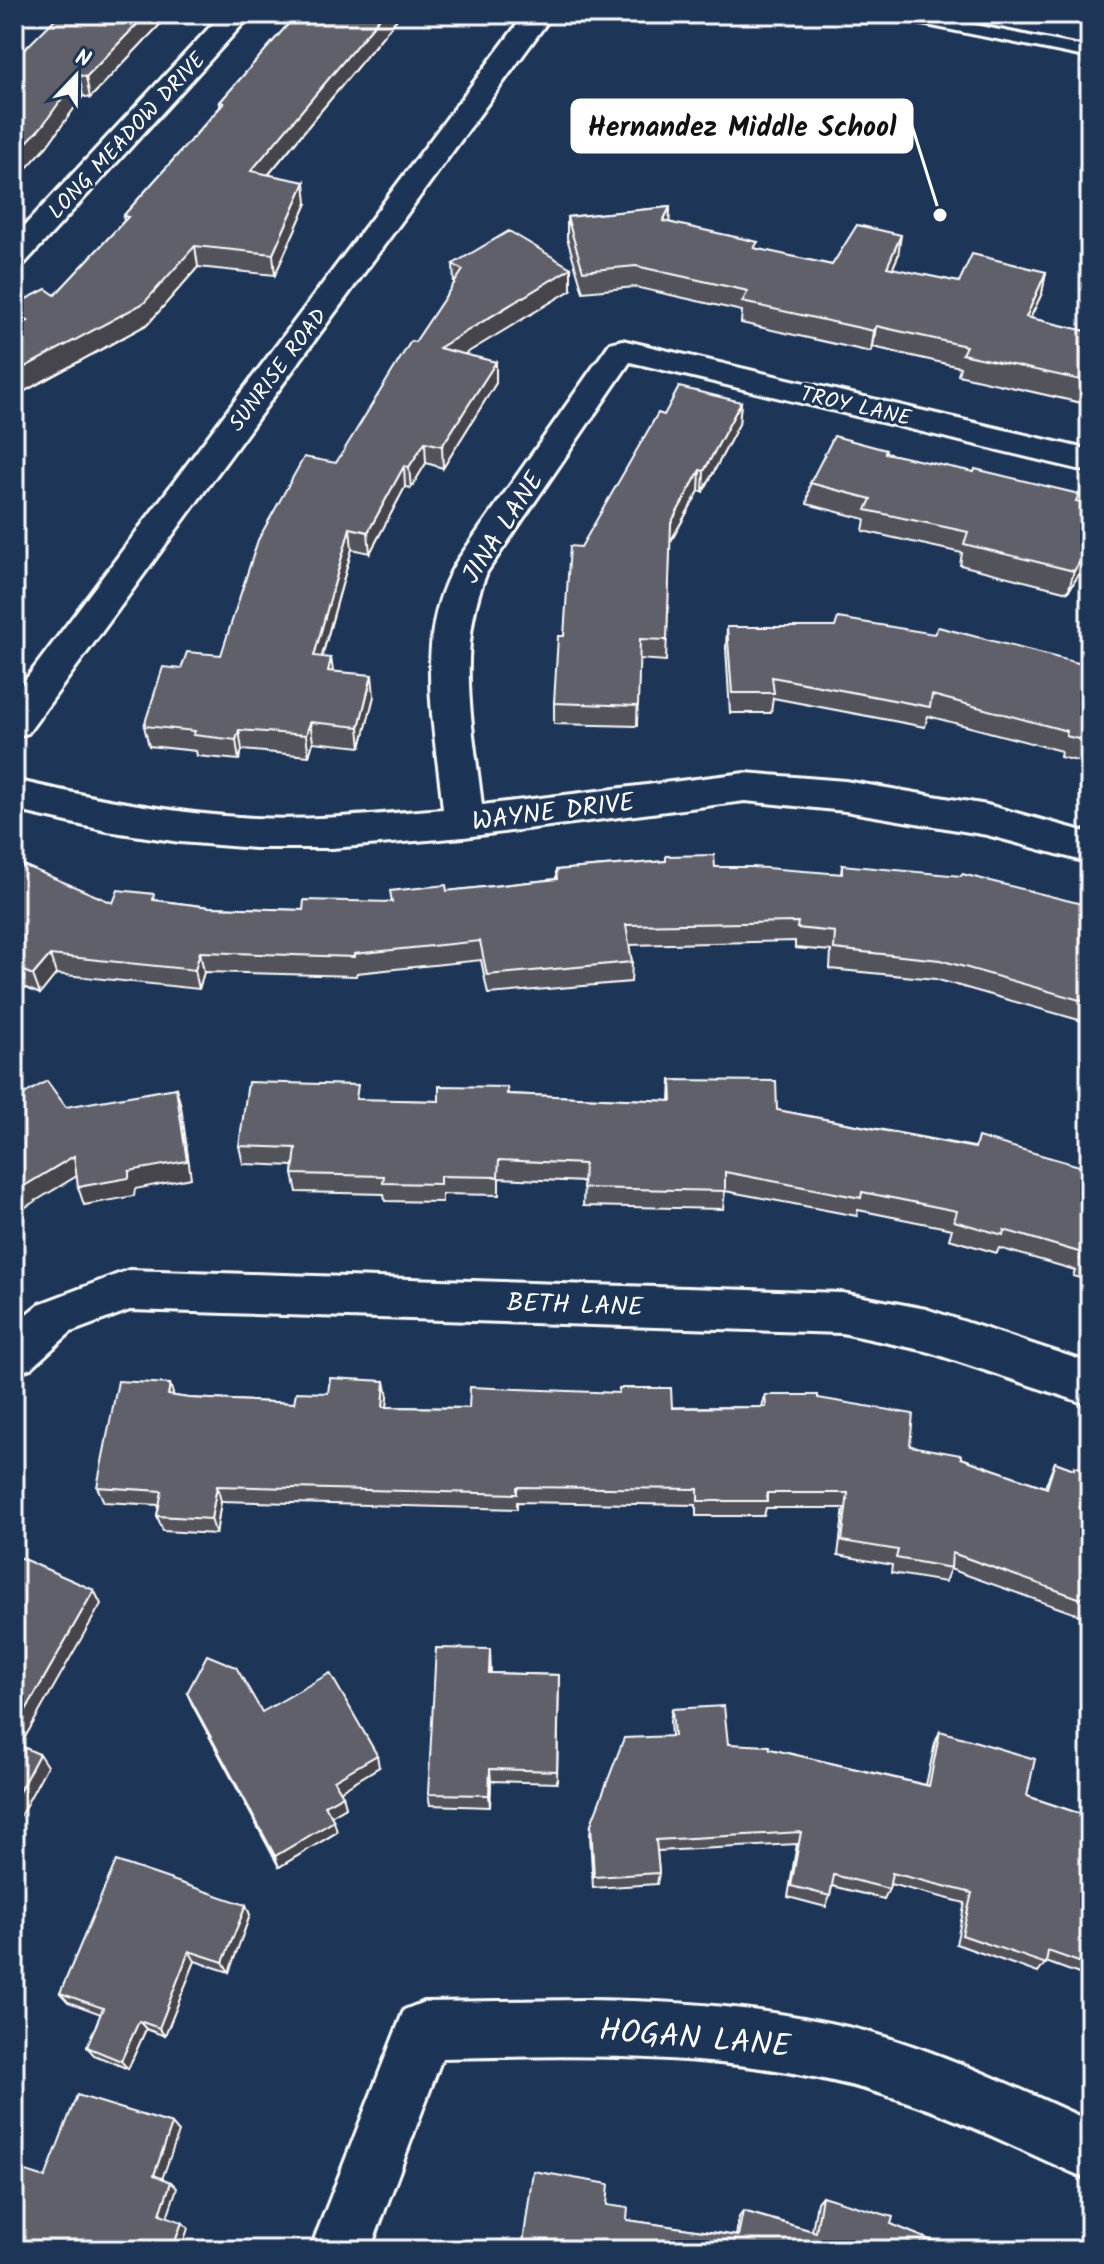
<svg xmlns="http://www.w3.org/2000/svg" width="1104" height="2264" viewBox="0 0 1104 2264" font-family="Kalam,sans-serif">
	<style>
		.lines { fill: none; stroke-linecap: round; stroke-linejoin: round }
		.service-casing { stroke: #fff; stroke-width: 6 }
		.minor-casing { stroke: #fff; stroke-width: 6 }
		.secondary-casing { stroke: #fff; stroke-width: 6 }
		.service { fill: #1d3557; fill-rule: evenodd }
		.minor { fill: #1d3557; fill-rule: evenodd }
		.secondary { fill: #1d3557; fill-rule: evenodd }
		.wall { fill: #53535c; stroke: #fff; stroke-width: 2 }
		.shaded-wall { fill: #44444b; stroke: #fff; stroke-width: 2 }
		.building { fill: #61616b; stroke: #fff; stroke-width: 2 }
		.labels { text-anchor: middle; stroke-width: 6; stroke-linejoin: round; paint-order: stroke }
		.far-street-label { font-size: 22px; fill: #fff; stroke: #1d3557 }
		.street-label { font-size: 26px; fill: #fff; stroke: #1d3557 }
		.near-street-label { font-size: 32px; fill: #fff; stroke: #1d3557 }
		.leader { fill: none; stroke: #fff; stroke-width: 3 }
		.callout-dot { fill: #fff; stroke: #1d3557; stroke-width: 3 }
		.callout { fill: #fff; stroke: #fff; stroke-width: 3 }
		.callout-label { font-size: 28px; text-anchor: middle; font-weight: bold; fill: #111 }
	</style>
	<rect width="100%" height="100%" fill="#1d3557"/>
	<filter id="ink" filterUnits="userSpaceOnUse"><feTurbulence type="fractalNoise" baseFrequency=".0125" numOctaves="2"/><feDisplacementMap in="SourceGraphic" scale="16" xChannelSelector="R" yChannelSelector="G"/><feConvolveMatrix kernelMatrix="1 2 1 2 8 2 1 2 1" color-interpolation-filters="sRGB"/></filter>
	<g filter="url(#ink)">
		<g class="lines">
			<defs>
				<polygon id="service" points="889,14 920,14 1090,48 1090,58 897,19"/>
				<g id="minor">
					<polygon points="222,14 252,14 25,263 14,266 14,237"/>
					<path d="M622,340L1090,450V472L630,362L487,572C455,648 473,727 482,805L745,773L845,781L987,805L1090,833V863L987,835L845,811L745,801L464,837L332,848H255L180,842L107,831L14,810V780C94,798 173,814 254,818C317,821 380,814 443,809C435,728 412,635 457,561L610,343Z"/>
					<polygon points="129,1270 842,1293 926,1309 1090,1363 1090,1405 926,1351 842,1333 130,1310 71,1332 31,1368 14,1374 14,1324 39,1304"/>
					<path d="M586,2000C676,2001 764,2007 852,2028C934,2048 1013,2086 1090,2121V2180C1021,2151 955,2115 882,2094C739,2051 590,2055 442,2058L370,2250H310L404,2010L424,2002Z"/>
				</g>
				<polygon id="secondary" points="525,14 553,14 28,733 14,737 14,695"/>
			</defs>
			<use href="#service" class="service-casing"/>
			<use href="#minor" class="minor-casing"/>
			<use href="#secondary" class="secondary-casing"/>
			<use href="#service" class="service"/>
			<use href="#minor" class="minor"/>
			<use href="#secondary" class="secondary"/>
		</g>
		<g class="wall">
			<polygon points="53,14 170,14 90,98 83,96 47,146 54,20"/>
			<polygon points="297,14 401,14 269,174 307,203 275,275 198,267 148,324 14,397 14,305 55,295 124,221 123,216 220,107 220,102"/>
			<polygon points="670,207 669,222 757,249 832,265 898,256 892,269 959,282 1046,272 1042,293 1030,318 1090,332 1090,405 958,375 960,367 873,347 871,352 741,323 742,311 635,287 583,292 567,238 567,217"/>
			<polygon points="453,264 571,290 464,354 496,383 443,468 426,463 411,488 405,487 370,553 352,549 322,657 333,671 374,696 361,747 313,742 309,756 242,750 239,760 197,756 196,751 149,746 144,726 181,669 221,655 336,463 454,284"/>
			<polygon points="741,402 739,424 703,492 699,491 670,543 666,661 639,659 637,726 554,724 554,703 564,636 581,547"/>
			<polygon points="886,453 1090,505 1090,577 1079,574 1068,592 960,565 962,553 863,531 865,519 807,504 810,483"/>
			<polygon points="727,627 1090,666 1090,764 1060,757 1061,751 928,716 925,727 773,698 771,713 730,713 726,648"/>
			<polygon points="666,856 715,867 841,874 842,865 1090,906 1090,1012 1086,1022 935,979 830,969 831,951 795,948 795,941 629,945 632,962 631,982 488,994 481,960 357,973 356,976 204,972 199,989 56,974 40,994 14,983 14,876 113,903 155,900 210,907 303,910 392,902 447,891 556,879 556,870 666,861"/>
			<polygon points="671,1080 777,1110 1090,1169 1090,1281 1073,1276 1075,1270 999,1248 997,1253 949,1239 952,1229 858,1210 857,1216 725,1191 723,1209 583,1206 584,1182 499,1178 499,1195 442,1194 442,1202 385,1201 384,1194 297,1192 293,1174 294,1166 243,1164 239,1146 360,1100 439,1101 507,1087 508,1094 670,1101"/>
			<polygon points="765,1395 818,1398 910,1446 961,1458 1045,1487 1055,1462 1073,1469 1090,1472 1090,1619 950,1569 945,1582 891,1573 892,1565 838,1555 844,1508 766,1508 764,1516 696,1516 696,1505 517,1502 517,1509 221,1501 216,1534 163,1531 157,1516 159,1505 104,1502 97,1487 174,1396 189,1398 294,1403 388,1397 387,1407 469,1408 762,1407"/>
			<polygon points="490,1649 491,1673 559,1675 557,1783 491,1781 490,1807 430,1805 428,1794"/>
			<polygon points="187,1693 262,1712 379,1767 340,1790 346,1807 331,1816 337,1832 279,1867 193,1706"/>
			<polygon points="672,1709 728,1744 770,1749 926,1785 935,1743 940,1731 1027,1796 1090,1817 1090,1978 1046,1962 1038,1973 956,1944 965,1903 890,1884 889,1889 884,1899 832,1886 830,1896 826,1907 788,1897 797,1844 657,1851 659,1873 657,1884 593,1888 590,1835 591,1824 671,1736 670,1721"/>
			<polygon points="246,1905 250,1915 229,1972 195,1961 165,2036 146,2029 128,2069 94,2055 87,2047 101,2014 68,2002 60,1993"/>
			<polygon points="822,2196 954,2250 522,2250 607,2205 627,2220 736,2236 739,2217 743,2211 812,2231 817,2202"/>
		</g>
		<g class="shaded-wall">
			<polygon points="147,14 170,14 90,98 86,77"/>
			<polygon points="383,14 401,14 254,192 251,171"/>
			<polygon points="79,75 83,96 47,146 14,182 14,156"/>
			<polygon points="305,182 307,203 275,275 273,254"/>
			<polygon points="670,207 669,228 663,221"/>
			<polygon points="901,235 898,256 884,288 887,267"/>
			<polygon points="195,246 198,267 148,324 14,397 14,373"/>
			<polygon points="571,268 571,290 440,369 439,348"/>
			<polygon points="1046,272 1042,293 1021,338 1026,317"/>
			<polygon points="876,326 873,347 871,352 874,331"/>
			<polygon points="496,362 496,383 443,468 442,446"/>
			<polygon points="741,402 739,424 703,492 704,471"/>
			<polygon points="425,442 426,463 411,488 409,467"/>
			<polygon points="404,466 405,487 370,553 368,532"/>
			<polygon points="700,470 699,491 669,544 671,523"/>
			<polygon points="350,528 352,549 316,677 314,656"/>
			<polygon points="1085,553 1079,574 1068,592 1074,571"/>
			<polygon points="331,658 334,678 328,671"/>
			<polygon points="372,675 374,696 361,747 359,727"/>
			<polygon points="310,722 313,742 309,756 306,735"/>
			<polygon points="239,730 242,750 239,760 236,740"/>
			<polygon points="200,952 204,972 199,989 195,970"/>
			<polygon points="50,955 56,974 40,994 33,975"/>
			<polygon points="176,1088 181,1106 191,1178 135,1189 134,1196 84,1205 78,1187 129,1171"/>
			<polygon points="74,1156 80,1174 14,1214 14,1192"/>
			<polygon points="385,1381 388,1397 385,1423 383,1407"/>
			<polygon points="170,1384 175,1400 168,1395"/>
			<polygon points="217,1486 221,1501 216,1534 211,1519"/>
			<polygon points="94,1590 101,1604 16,1753 14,1750 14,1731"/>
			<polygon points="39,1754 47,1766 17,1822 14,1818 14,1801"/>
			<polygon points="377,1755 379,1767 338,1792 334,1780"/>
			<polygon points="490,1769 491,1781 490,1807 489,1795"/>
			<polygon points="343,1795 346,1807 329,1817 325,1805"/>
			<polygon points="334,1821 337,1832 279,1867 275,1856"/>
			<polygon points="246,1905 250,1915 229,1972 223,1962"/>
			<polygon points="189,1951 195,1961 165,2036 159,2028"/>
			<polygon points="139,2021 146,2029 128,2069 121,2061"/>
			<polygon points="172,2124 179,2132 161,2182 154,2175"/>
			<polygon points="171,2182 177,2188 166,2220 160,2214"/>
			<polygon points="182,2222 188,2228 181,2250 172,2250"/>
		</g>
		<g class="building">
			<polygon points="60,14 147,14 86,77 79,75 43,125 14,156 14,60"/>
			<polygon points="297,14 383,14 251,171 305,182 273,254 195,246 144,303 14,373 14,325 28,321 14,311 14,305 46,289 55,295 128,217 123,216 224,103 220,102"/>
			<polygon points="670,207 663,221 758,242 754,248 832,265 857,225 901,235 887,267 959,282 972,254 1046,272 1026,317 1090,332 1090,382 962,354 966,346 876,326 874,331 742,302 748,291 636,266 583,271 567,217"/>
			<polygon points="509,231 571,268 439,348 496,362 442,446 425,442 409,467 404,466 368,532 350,528 314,656 331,658 328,671 372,675 359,727 310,722 306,735 239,730 236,740 193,735 195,731 144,726 163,667 181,669 187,652 221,655 258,540 304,457 336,463 411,341 415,342 463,270 453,264"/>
			<polygon points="679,387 741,402 704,471 700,470 671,523 667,640 640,639 638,706 554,703 558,636 564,636 570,546 581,547 658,413 664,415"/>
			<polygon points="834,436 886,450 885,453 974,472 975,469 1079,494 1076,501 1090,504 1090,554 1085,553 1074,571 964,544 968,532 866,510 871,499 810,483"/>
			<polygon points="838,618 934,634 938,627 1090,666 1090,742 1066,736 1067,731 932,695 930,707 772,677 774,693 732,693 727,627 835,627"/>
			<polygon points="714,855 715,867 752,867 842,874 842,865 961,876 962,874 1090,906 1090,1003 940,960 834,949 835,932 797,928 798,922 626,925 632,962 487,975 480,941 354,954 354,957 200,952 195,970 50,955 33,975 14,967 14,876 23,865 113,903 118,890 154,894 153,900 210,907 303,910 304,900 392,902 390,891 446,885 447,891 557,879 556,870 666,861 666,856"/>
			<polygon points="671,1080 776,1081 777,1110 975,1148 978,1137 1090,1169 1090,1262 1080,1259 1082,1253 1004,1230 1003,1235 954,1221 957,1211 862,1192 861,1198 725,1172 725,1191 583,1188 584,1164 499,1160 498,1177 440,1176 440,1184 383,1183 384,1176 293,1174 296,1148 239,1146 248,1082 358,1085 356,1099 439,1101 439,1086 507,1087 507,1094 672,1101"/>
			<polygon points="47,1081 66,1107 176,1088 187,1161 129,1171 129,1178 78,1187 74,1156 14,1192 14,1100"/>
			<polygon points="330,1378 385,1381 383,1407 469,1408 470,1387 619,1393 619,1388 671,1388 672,1408 766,1407 765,1395 818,1395 818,1398 913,1414 910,1446 961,1455 961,1458 1047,1488 1055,1462 1074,1469 1074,1466 1090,1472 1090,1602 952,1553 951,1568 896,1558 898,1550 842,1541 848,1493 767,1493 767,1501 698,1501 698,1489 517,1487 517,1494 217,1486 211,1519 157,1516 162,1491 97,1487 118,1381 170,1384 168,1395 189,1398 294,1403 296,1392 328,1393"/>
			<polygon points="14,1555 94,1590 14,1731"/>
			<polygon points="436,1648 490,1649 489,1673 559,1675 557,1771 490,1769 489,1795 428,1794"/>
			<polygon points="207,1655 236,1667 262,1712 330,1673 377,1755 334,1780 343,1795 325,1805 334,1821 275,1856 187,1693"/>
			<polygon points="724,1706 728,1744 769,1746 770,1749 929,1786 940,1731 1035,1759 1027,1796 1090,1817 1090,1966 1048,1951 1046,1964 962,1935 972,1893 892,1873 889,1889 834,1875 830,1896 791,1886 801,1832 656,1840 659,1873 594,1877 591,1824 624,1738 674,1736 672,1709"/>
			<polygon points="14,1743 39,1754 14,1801"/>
			<polygon points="116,1861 246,1905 223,1962 189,1951 159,2028 139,2021 121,2061 87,2047 103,2008 60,1993"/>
			<polygon points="77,2095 172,2124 154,2175 171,2182 160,2214 182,2222 172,2250 14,2250 14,2168 45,2178"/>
			<polygon points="533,2171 609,2184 607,2205 628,2208 627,2220 738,2236 743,2211 816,2232 822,2196 893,2217 891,2224 954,2250 522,2250"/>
		</g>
	</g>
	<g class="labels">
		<g class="far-street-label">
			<text transform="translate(126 135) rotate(-47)" y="8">LONG MEADOW DRIVE</text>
			<text transform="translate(277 369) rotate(-53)" y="8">SUNRISE ROAD</text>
			<text transform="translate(856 405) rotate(13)" y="8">TROY LANE</text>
		</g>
		<g class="street-label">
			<text transform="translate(502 527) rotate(-57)" y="9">JINA LANE</text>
			<text transform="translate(553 811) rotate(-7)" y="9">WAYNE DRIVE</text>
			<text transform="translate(575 1304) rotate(2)" y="9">BETH LANE</text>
		</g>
		<g class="near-street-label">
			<text transform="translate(695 2037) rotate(5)" y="11">HOGAN LANE</text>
		</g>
	</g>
	<path class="leader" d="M940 215L912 126"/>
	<circle class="callout-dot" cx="940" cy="215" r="8"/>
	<rect class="callout" x="572" y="100" width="340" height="52" rx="8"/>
	<g class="callout-label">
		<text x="742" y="136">Hernandez Middle School</text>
	</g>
	<rect width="1104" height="2264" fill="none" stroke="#1d3557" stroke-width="48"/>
	<rect x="24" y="24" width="1056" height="2216" fill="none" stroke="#fff" stroke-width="3" filter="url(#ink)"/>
	<g transform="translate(76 76) rotate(22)" stroke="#1d3557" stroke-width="6" paint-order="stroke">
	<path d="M0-6L14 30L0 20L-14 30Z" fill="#ffffff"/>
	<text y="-12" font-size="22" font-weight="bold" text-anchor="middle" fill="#ffffff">N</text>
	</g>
</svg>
